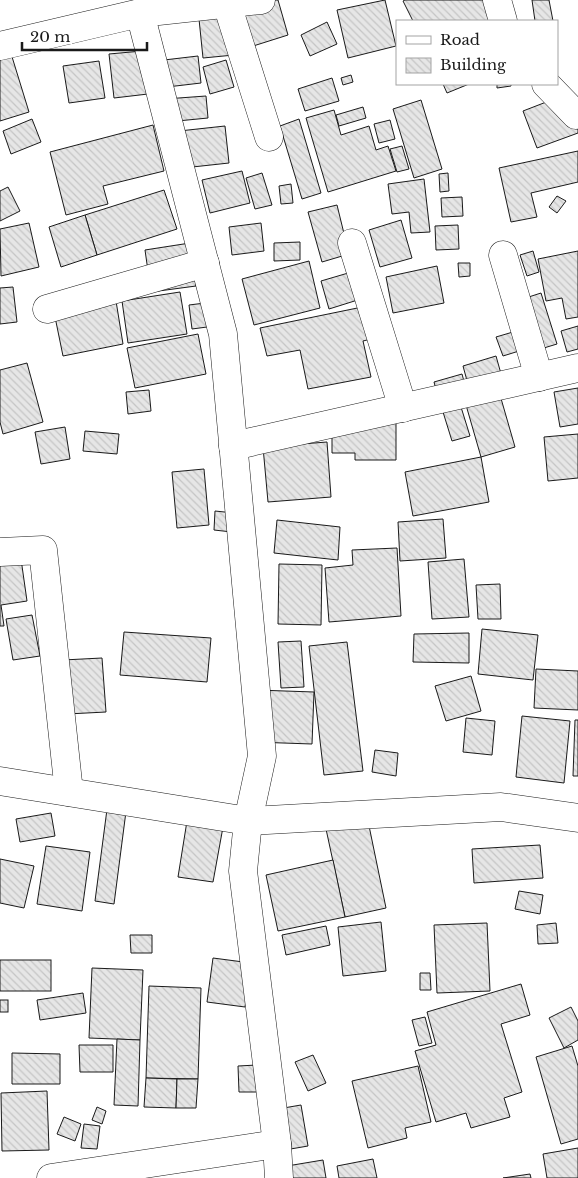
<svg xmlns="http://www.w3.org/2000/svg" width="578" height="1178" viewBox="0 0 578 1178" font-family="'Libre Baskerville',serif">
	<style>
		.building { fill: url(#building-back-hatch); stroke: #1a1a1a }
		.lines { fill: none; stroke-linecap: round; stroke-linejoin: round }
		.minor-casing { stroke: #1a1a1a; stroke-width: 29 }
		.minor { stroke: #fff; stroke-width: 28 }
	</style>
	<defs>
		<pattern id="building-back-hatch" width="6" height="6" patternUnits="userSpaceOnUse" patternTransform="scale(1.25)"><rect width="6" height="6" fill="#e6e6e6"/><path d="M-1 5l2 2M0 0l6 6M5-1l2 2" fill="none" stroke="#c5c5c5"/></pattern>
	</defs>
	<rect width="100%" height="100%" fill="#fff"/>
	<g class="building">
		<polygon points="236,0 278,0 288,35 250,47"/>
		<polygon points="385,0 396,46 348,58 337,10"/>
		<polygon points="405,0 488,0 495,21 413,21 403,1"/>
		<polygon points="532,0 549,0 553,21 535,21"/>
		<polygon points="230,16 234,55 203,58 199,19"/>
		<polygon points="327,22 337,44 310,56 301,35"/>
		<polygon points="9,47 29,112 0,121 0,50"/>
		<polygon points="142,51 148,94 114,98 109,54"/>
		<polygon points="198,56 201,83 167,87 164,60"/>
		<polygon points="226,60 234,87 210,94 203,67"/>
		<polygon points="99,61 105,98 69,103 63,66"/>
		<polygon points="351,75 353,82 343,85 341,78"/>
		<polygon points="332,78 339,101 305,111 298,89"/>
		<polygon points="443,84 469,84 447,93"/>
		<polygon points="497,84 511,84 511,86 497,88"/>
		<polygon points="567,94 578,122 578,133 537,148 523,111"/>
		<polygon points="206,96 208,118 167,122 165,99"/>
		<polygon points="421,100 442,169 414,178 393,109"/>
		<polygon points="363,107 366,118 339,126 336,115"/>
		<polygon points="334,110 341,135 369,126 376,150 388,146 396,171 328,192 306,118"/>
		<polygon points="32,119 41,142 11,154 3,131"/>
		<polygon points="299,119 321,193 302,199 280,126"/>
		<polygon points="390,120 395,139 379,143 374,124"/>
		<polygon points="153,125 164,171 103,186 108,204 66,215 50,152"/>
		<polygon points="225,126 229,163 174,169 170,132"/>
		<polygon points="402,146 409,169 397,172 390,149"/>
		<polygon points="578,151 578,182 531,193 537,217 511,222 499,168"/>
		<polygon points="242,171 250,203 210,213 202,180"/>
		<polygon points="262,173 272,205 255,209 246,178"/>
		<polygon points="448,173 449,191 440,192 439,174"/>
		<polygon points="424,179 430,232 411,233 409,212 392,214 388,184"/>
		<polygon points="291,184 293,203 281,204 279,186"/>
		<polygon points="8,187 20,211 0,221 0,191"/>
		<polygon points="164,190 177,229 97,255 85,215"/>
		<polygon points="557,196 566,201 557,213 549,207"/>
		<polygon points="462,197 463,216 442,217 441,198"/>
		<polygon points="337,205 349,254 322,262 308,212"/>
		<polygon points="85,215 97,255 61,267 49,227"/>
		<polygon points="401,220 412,258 380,267 369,230"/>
		<polygon points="29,223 39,267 1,276 0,229"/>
		<polygon points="261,223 264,251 232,255 229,227"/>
		<polygon points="458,225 459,249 436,250 435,226"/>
		<polygon points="300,242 300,260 274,261 274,243"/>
		<polygon points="190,243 196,286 151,292 145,250"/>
		<polygon points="533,251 539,272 527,276 520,255"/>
		<polygon points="578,251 578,317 566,319 562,298 546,301 538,259"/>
		<polygon points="309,261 320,308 254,325 242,279"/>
		<polygon points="458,263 470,263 470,276 459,277"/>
		<polygon points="372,266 380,293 329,309 321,281"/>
		<polygon points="437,266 444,303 393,313 386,277"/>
		<polygon points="13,287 17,322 0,324 0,288"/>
		<polygon points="180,292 187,334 128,343 122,301"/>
		<polygon points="541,293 557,344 524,354 507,304"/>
		<polygon points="116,301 123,344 63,356 54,312"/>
		<polygon points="205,303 207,327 192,329 189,305"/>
		<polygon points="372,305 379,337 363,341 371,377 308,389 300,350 267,356 260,328"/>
		<polygon points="578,326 578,349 567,352 561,331"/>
		<polygon points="513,332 519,351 503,356 496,337"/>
		<polygon points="198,334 206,374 135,388 127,348"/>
		<polygon points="496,356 505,388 472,399 463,366"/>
		<polygon points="27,363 43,422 3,434 0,422 0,370"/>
		<polygon points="462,374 469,400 441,408 434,382"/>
		<polygon points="578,388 578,424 560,427 554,392"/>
		<polygon points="149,390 151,411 128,414 126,392"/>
		<polygon points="500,395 515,447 481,457 466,405"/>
		<polygon points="461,407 470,436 452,441 443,412"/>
		<polygon points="396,423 396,460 355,460 355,453 332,453 332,424"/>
		<polygon points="65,427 70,459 41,464 35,432"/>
		<polygon points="85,431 119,434 117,454 83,451"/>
		<polygon points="578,434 578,478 548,481 544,437"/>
		<polygon points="327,442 331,497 268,502 263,447"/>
		<polygon points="481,457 489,502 413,516 405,472"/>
		<polygon points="204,469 209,525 177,528 172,472"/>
		<polygon points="215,511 234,513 232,532 214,530"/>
		<polygon points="443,519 446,558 400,561 398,522"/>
		<polygon points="277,520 340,527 338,560 274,553"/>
		<polygon points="19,545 27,601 1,605 4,626 0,626 0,548"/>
		<polygon points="397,548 401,616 329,622 325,568 353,565 352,550"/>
		<polygon points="464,559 469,617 432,619 428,562"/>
		<polygon points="279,564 322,565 321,625 278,624"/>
		<polygon points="500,584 501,619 478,619 476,585"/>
		<polygon points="32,615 40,656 13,660 6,619"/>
		<polygon points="482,629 538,635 533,680 478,674"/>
		<polygon points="124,632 211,638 207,682 120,675"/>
		<polygon points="469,633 469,663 413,662 414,634"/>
		<polygon points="301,641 304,687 281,688 278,642"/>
		<polygon points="347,642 363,771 324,775 309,646"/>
		<polygon points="102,658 106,712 67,714 63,660"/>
		<polygon points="536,669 578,671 578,710 534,708"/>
		<polygon points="471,676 481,711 446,721 435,686"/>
		<polygon points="256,690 314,692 312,744 254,742"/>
		<polygon points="522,716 570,721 564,783 516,777"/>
		<polygon points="466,718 495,721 492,755 463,752"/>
		<polygon points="575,720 578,720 578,776 573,776"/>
		<polygon points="375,750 398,753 396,776 372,772"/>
		<polygon points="109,794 128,796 114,904 95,901"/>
		<polygon points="51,813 55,836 20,842 16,819"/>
		<polygon points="187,821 223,827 213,882 178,877"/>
		<polygon points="368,821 386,908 345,917 326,829"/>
		<polygon points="540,845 543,878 474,883 472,849"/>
		<polygon points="46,846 90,852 82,911 37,904"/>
		<polygon points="0,859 34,866 24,908 0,903"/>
		<polygon points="333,860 345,917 278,931 266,875"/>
		<polygon points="519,891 543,895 540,914 515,909"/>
		<polygon points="381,922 386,971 343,976 338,927"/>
		<polygon points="487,923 490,991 437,993 434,925"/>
		<polygon points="556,923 558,943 538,944 537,925"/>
		<polygon points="326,926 330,945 286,955 282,935"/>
		<polygon points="130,935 152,935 152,953 131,953"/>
		<polygon points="213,958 251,963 245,1007 207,1002"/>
		<rect x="0" y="960" width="51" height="31"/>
		<polygon points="92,968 143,970 140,1040 89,1038"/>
		<polygon points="420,973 430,973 431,990 420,990"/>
		<polygon points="521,984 530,1015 501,1024 522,1092 504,1098 510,1117 471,1128 466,1113 436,1122 415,1051 436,1045 427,1012"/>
		<polygon points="149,986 201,988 198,1079 146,1078"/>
		<polygon points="83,993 86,1013 40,1020 37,1000"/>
		<rect x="0" y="1000" width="8" height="12"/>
		<polygon points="571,1007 578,1021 578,1040 564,1048 549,1018"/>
		<polygon points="425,1017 432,1043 419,1046 412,1020"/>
		<polygon points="117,1039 140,1040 138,1106 114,1105"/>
		<polygon points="79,1045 113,1045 113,1072 80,1072"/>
		<polygon points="572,1046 578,1066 578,1139 561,1144 536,1057"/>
		<polygon points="12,1053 60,1054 60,1084 12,1084"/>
		<polygon points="313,1055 326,1083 308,1091 295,1062"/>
		<polygon points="257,1065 258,1092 239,1092 238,1066"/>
		<polygon points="418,1066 431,1122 405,1128 407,1138 368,1148 352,1081"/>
		<polygon points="146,1078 177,1079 176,1108 144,1107"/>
		<polygon points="177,1079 198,1079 196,1108 176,1108"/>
		<polygon points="47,1091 49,1150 2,1151 1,1093"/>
		<polygon points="301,1105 308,1146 273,1152 266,1111"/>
		<polygon points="97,1107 106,1111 102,1124 92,1120"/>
		<polygon points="64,1117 81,1124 75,1141 57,1134"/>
		<polygon points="84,1124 100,1126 97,1149 81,1148"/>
		<polygon points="578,1148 578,1178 547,1178 543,1154"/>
		<polygon points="373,1159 377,1178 339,1178 337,1166"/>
		<polygon points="323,1160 326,1178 277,1178 275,1168"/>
		<polygon points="530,1174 531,1178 503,1178"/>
	</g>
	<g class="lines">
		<defs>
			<g id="minor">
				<polyline points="497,0 503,21"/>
				<polyline points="227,4 269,137"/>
				<polyline points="140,13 223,334 262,756 248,821 243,871 277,1144 279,1178"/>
				<polyline points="0,46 140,13 261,0"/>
				<polyline points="546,84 576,115"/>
				<polyline points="352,243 403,408"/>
				<polyline points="503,255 539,377"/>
				<polyline points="47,309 205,263"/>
				<polyline points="233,446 578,368"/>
				<polyline points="0,552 43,550 69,792"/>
				<polyline points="0,781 248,821 501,807 578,818"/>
				<polyline points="51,1178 277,1144"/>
			</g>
		</defs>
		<use href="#minor" class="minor-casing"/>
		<use href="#minor" class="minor"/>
	</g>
	<rect x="396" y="20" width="162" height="65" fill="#ffffff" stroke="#a3a3a3"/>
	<rect x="406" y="36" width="25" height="8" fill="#ffffff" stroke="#a3a3a3"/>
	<text x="440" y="45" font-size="15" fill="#1a1a1a">Road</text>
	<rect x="406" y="58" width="25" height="15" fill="url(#building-back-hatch)" stroke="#a3a3a3"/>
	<text x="440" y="70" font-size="15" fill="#1a1a1a">Building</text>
	<path d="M22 42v8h125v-8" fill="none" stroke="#1a1a1a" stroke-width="2.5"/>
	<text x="30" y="42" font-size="15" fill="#1a1a1a" stroke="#ffffff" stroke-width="4" paint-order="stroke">20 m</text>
</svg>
